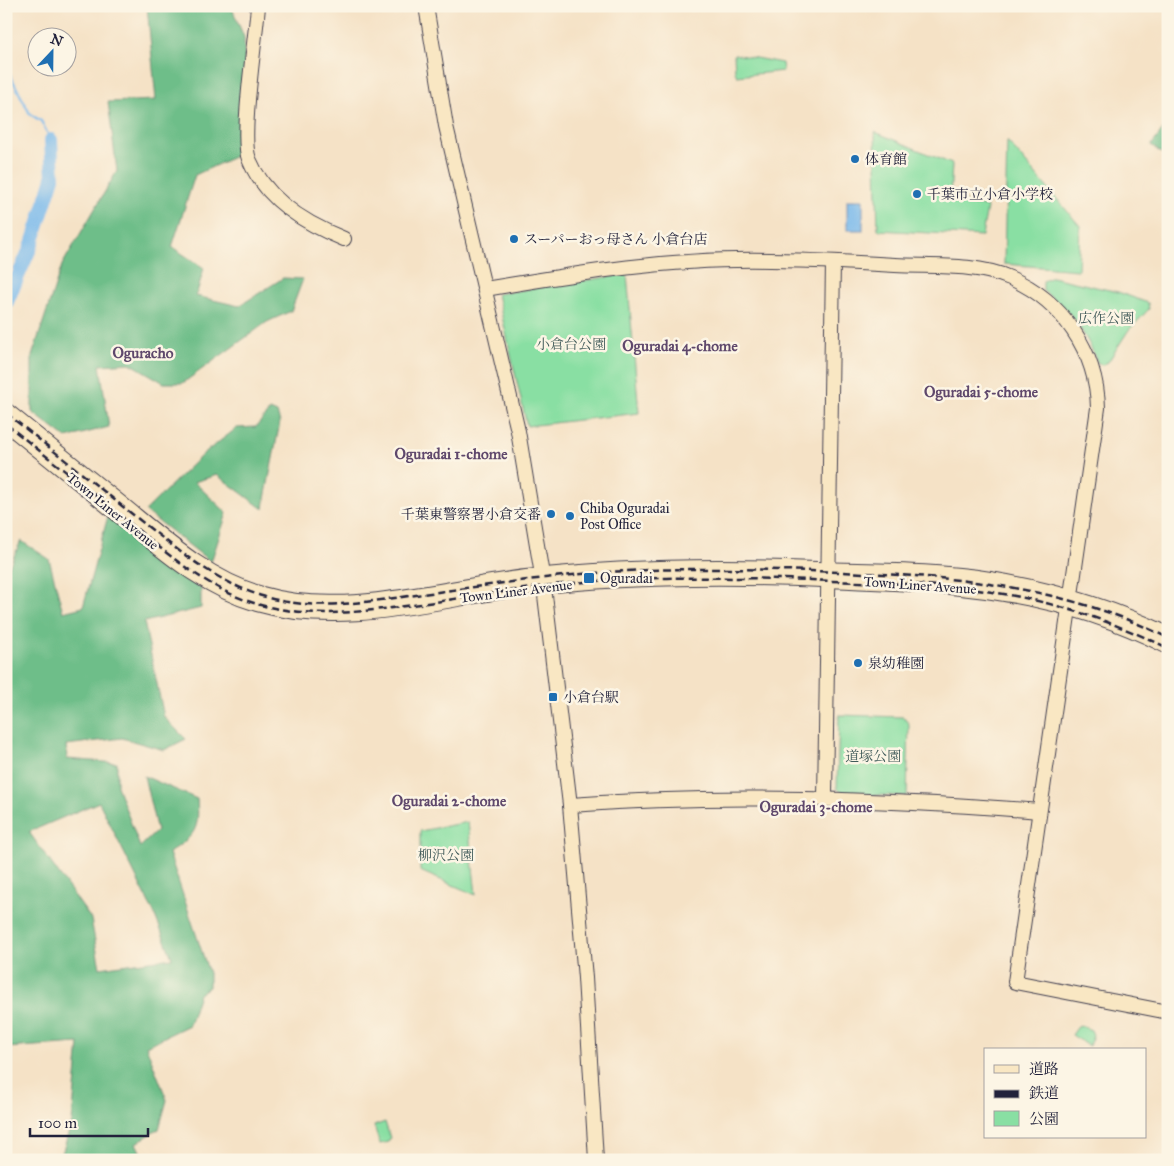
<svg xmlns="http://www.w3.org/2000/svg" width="1174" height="1166" viewBox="0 0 1174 1166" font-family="'IM FELL Great Primer','Noto Serif JP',serif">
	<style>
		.green { fill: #89dfa3; stroke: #56806f }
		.forest { fill: #6ebe89; stroke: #487062; fill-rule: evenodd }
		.water { fill: #76b7eb; stroke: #4c6c93 }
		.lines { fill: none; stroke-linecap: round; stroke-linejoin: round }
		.stream { stroke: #76b7eb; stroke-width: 2.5 }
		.river { stroke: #76b7eb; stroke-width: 14 }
		.secondary-casing { stroke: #423f50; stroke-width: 16 }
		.secondary { stroke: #f9e7c3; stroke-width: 14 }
		.rail { stroke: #22223b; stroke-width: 2.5; stroke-dasharray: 8 4; stroke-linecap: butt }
		.poi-dot { fill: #1f6fb2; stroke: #fcf5e5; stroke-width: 2 }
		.labels { text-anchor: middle; stroke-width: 5; stroke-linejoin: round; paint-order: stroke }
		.poi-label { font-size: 14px; fill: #22223b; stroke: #fcf5e5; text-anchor: start }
		.park-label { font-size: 14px; fill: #415b5a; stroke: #fcf5e5 }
		.street-label { font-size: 14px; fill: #22223b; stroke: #fcf5e5 }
		.neighbourhood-label { font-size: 15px; font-weight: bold; fill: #5f486c; stroke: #fcf5e5 }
	</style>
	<rect width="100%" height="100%" fill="#fcf5e5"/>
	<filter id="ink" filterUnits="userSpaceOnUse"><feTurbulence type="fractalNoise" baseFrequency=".02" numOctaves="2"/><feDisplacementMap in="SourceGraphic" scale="10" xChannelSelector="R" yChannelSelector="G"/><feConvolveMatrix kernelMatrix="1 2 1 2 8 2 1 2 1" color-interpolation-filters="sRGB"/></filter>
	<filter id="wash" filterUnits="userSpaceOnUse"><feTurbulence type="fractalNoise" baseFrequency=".0096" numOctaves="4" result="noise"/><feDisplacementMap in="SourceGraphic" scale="20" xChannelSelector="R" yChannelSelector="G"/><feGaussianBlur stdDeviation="1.12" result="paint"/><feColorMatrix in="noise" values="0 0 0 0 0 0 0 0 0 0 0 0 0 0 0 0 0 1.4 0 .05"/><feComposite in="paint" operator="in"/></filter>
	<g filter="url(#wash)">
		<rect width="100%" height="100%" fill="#f5e2c6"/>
		<g class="green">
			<polygon points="734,54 782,63 783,71 737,76 735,72"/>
			<polygon points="875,132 952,164 950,199 987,207 982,236 878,230"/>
			<polygon points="1007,141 1080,226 1078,270 1004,264"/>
			<polygon points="627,274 639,413 527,426 497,294"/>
			<path d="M1052,277L1118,292L1148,303L1149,309L1128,331L1108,362L1102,365L1097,362C1086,332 1069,310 1043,291V281Z"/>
			<polygon points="839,715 903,717 909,724 907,796 843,794 837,788"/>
			<polygon points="468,822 476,895 420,871 420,831"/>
			<polygon points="1079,1025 1091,1030 1093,1035 1089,1046 1072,1035"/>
			<polygon points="385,1122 390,1138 388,1142 380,1144 374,1126"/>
		</g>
		<g class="forest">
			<polygon points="147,6 231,6 244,37 245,79 236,156 195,175 172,247 204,268 196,296 239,306 283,278 303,279 291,311 267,322 183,383 164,383 130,363 100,365 109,427 66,438 32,412 32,356 62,265 117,171 108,102 156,100"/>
			<polygon points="1168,123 1168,157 1151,146"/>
			<polygon points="270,410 277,413 280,422 263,509 217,475 194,482 227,513 211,562 145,511 203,454 237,428 256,427"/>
			<path d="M108,516L170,567L201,587V608L144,622L164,717L186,739L164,750L122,738L66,745L67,759L117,763V786L140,847L157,831L144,776L197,799C200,832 194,835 169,853L209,973V987L199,994L189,1025L146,1046L167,1100L159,1129L136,1143L144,1160H60L72,1122L79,1043L6,1048V573L21,541L49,559L63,612L83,607ZM99,802L154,913L172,958L100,968L91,919L29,832Z"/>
		</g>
		<rect class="water" x="847" y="200" width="16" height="30"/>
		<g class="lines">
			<polyline class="stream" points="6,67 30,114 41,121 51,140"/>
			<polyline class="river" points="6,304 32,244 53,178 51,140"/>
		</g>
	</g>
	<g filter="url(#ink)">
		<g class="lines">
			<defs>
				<g id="secondary">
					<path d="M258,6C256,36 240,137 249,159C265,199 306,224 344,239"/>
					<polyline points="426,6 446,126 518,431 544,587 570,805 585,978 596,1160"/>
					<path d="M485,289C568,275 652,261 736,260C789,259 842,262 895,265C932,267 975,263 1010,278C1062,300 1097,352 1098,408L1015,982L1168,1012"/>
					<path d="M6,410C45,441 83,473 122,504C165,539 207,578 262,594C343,618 443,587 526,577C623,566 720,565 817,569C874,571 934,570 990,579C1051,589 1112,607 1168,634"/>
					<path d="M6,424C43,454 80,484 117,514C160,549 202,588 257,604C346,630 437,599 527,588C626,576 725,576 824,580C950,585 1053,588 1168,647"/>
					<polyline points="825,798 833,262"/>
					<path d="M570,805C726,793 883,799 1039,811"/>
				</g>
			</defs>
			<use href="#secondary" class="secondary-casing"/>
			<use href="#secondary" class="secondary"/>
			<g class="rail">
				<path d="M6,413C45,444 84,475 122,506C166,540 208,579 262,596C313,612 365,602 416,595C459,589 502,583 545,578C633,567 723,568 811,571C934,575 1056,581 1168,638"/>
				<path d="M6,424C45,455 84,486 122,517C163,550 206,589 257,604C317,621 375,610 435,602C472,596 509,591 546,586C634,575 724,577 812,580C869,583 928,583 985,591C1049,600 1110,620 1168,648"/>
			</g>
		</g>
	</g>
	<g class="poi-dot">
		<circle cx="855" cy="159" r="5"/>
		<circle cx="917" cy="194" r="5"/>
		<circle cx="514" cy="239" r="5"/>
		<circle cx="551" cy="514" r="5"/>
		<circle cx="570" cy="516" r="5"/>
		<rect x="583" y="572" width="12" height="12" rx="2.5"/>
		<circle cx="858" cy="663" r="5"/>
		<rect x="548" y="692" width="10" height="10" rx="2.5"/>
	</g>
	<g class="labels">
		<g class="poi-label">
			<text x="865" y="164">体育館</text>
			<text x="927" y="199">千葉市立小倉小学校</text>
			<text x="524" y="244">スーパーおっ母さん 小倉台店</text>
			<text x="580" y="513">Chiba Oguradai<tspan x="580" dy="16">Post Office</tspan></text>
			<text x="541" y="519" text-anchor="end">千葉東警察署小倉交番</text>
			<text x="600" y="583">Oguradai</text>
			<text x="868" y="668">泉幼稚園</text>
			<text x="563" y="702">小倉台駅</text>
		</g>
		<g class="park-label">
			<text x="1106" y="323">広作公園</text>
			<text x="571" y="349">小倉台公園</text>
			<text x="873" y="761">道塚公園</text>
			<text x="446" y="860">柳沢公園</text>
		</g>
		<g class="street-label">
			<text transform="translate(113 511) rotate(39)" y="5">Town Liner Avenue</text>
			<text transform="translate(920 585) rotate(4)" y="5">Town Liner Avenue</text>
			<text transform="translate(516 591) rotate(-7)" y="5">Town Liner Avenue</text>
		</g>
		<g class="neighbourhood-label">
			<text x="680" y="351">Oguradai 4-chome</text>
			<text x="143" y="358">Oguracho</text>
			<text x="981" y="397">Oguradai 5-chome</text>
			<text x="451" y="459">Oguradai 1-chome</text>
			<text x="449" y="806">Oguradai 2-chome</text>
			<text x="816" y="812">Oguradai 3-chome</text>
		</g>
	</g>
	<rect width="1174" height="1166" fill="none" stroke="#fcf5e5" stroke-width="25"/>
	<rect x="984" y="1048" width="162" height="90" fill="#fcf5e5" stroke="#a5a1a1"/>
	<rect x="994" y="1065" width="25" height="8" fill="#f9e7c3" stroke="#a5a1a1"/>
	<text x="1029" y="1074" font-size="15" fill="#22223b">道路</text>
	<rect x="994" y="1090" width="25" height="8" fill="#22223b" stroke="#a5a1a1"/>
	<text x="1029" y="1098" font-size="15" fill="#22223b">鉄道</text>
	<rect x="994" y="1111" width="25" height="15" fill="#89dfa3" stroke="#a5a1a1"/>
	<text x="1029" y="1124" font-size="15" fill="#22223b">公園</text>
	<g transform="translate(52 52) rotate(22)"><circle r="24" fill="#fcf5e5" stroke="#a5a1a1"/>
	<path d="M0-4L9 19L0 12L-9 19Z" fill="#1f6fb2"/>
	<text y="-8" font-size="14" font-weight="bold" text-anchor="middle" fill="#22223b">N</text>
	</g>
	<path d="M30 1128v8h118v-8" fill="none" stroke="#22223b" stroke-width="2.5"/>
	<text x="38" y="1128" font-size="15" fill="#22223b" stroke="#fcf5e5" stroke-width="4" paint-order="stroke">100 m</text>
</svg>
